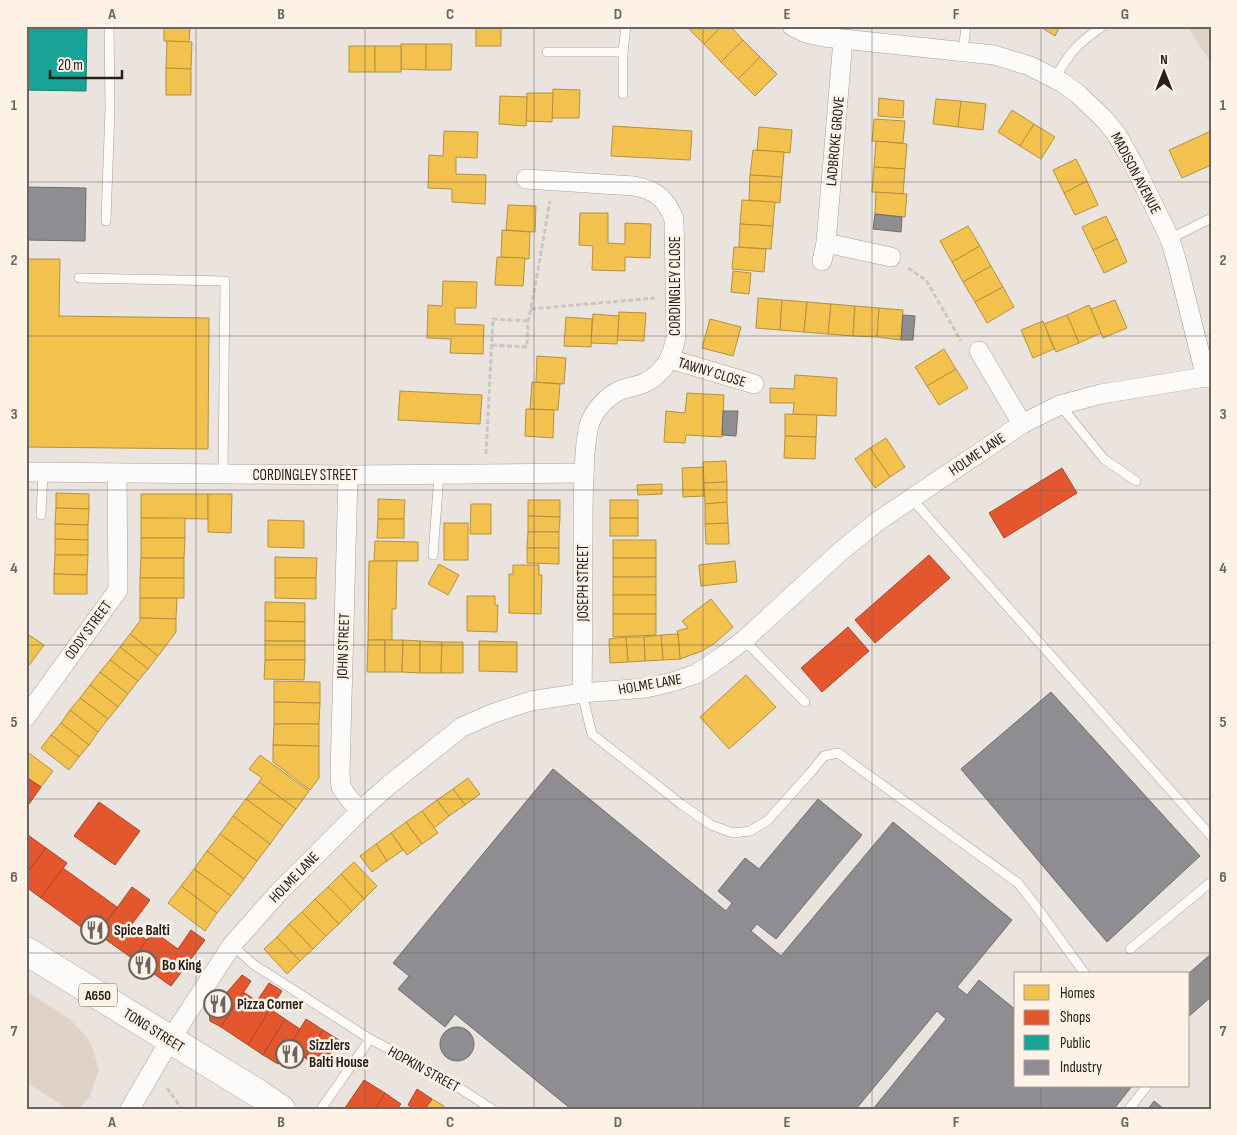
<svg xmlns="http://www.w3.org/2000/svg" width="1237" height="1135" viewBox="0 0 1237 1135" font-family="'Sofia Sans Condensed',sans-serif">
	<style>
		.green { fill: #e0d2c6 }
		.homes { fill: #f2c14e; stroke: #b4913f }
		.shops { fill: #e4572e; stroke: #ab4729 }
		.public { fill: #17a398; stroke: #1b7c73 }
		.industry { fill: #8d8d92; stroke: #6e6d6f }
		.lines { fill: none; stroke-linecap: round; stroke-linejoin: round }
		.lane-casing { stroke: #a5a09b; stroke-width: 10 }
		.street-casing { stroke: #a5a09b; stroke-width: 20 }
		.highway-casing { stroke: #a5a09b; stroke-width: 29 }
		.path { stroke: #c9c6c3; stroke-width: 3; stroke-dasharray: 5 2.5; stroke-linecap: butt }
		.lane { stroke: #fcfbfa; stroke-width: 9 }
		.street { stroke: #fcfbfa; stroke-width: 19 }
		.highway { stroke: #fcfbfa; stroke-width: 28 }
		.grid { fill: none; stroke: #6a6561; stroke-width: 1; stroke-opacity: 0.55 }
		.labels { text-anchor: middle; stroke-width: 5; stroke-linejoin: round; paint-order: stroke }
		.shield { fill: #fef1e6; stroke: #665f59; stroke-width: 1 }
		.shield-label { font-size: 14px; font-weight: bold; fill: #25211d }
		.street-label { font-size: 15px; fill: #25211d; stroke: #fef1e6 }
		.poi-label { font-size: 15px; font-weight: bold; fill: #25211d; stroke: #fef1e6; text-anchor: start }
		.neatline { fill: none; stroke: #6a6561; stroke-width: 2 }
		.grid-label { font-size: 16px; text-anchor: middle; font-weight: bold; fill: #6a6561 }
	</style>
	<rect width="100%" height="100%" fill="#ebe4de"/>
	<g class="green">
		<polygon points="1187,26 1211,26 1211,63"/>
		<polygon points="26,991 70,1019 90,1041 99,1070 90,1096 79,1109 68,1109 26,1082"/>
	</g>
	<g class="homes">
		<polygon points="164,26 190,26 189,42 164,41"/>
		<rect x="476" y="26" width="25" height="20"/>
		<polygon points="688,26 722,26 704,44 687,27"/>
		<polygon points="722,26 730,26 743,40 721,62 704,44"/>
		<polygon points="1039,26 1060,26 1055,36"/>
		<polygon points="743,40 760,57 738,79 721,62"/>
		<polygon points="167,41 192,42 191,69 166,68"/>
		<polygon points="401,44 426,44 426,70 401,69"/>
		<polygon points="426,44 452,44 451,70 426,70"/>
		<rect x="349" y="46" width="26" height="26"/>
		<rect x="375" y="46" width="26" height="26"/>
		<polygon points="760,57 777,74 755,96 738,79"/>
		<polygon points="166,68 191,69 191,95 166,95"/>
		<polygon points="553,89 580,90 579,118 552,118"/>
		<polygon points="527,93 553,93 552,122 526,121"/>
		<polygon points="500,96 527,97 526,126 499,124"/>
		<polygon points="879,98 904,101 903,118 878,116"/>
		<polygon points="936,99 961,101 958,127 933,124"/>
		<polygon points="961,101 986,104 983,130 958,127"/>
		<polygon points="1012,110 1034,124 1020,146 998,132"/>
		<polygon points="874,119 905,121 903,143 872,141"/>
		<polygon points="1034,124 1055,137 1041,159 1020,146"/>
		<polygon points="613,126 692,131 690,160 611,156"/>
		<polygon points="759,127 792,130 790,153 757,150"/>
		<polygon points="444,131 478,132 477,158 456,157 456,174 486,175 485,204 452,202 452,189 428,188 429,155 443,156"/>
		<polygon points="1211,131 1211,165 1182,178 1169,150"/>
		<polygon points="876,141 907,144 905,169 874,167"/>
		<polygon points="753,150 784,152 782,177 750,175"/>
		<polygon points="1076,159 1087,181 1064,193 1053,170"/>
		<polygon points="874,167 905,169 903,194 872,192"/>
		<polygon points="750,175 782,177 780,203 749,200"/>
		<polygon points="1087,181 1098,205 1075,215 1064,193"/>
		<polygon points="876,192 907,194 905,217 875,214"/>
		<polygon points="742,200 775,202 773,226 740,224"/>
		<polygon points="508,205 536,206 535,232 506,230"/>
		<polygon points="580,213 608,213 608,243 625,244 625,223 651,224 650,258 625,257 625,271 592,270 593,246 579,245"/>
		<polygon points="1106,216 1117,239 1093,250 1082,227"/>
		<polygon points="740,224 773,226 771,249 739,247"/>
		<polygon points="968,226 980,246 952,262 940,241"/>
		<polygon points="502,230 530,232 529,259 501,257"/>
		<polygon points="1117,239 1127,262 1104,273 1093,250"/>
		<polygon points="980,246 991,266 963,282 952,262"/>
		<polygon points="734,247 766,249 764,272 732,269"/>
		<polygon points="497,257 525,258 523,286 495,285"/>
		<polygon points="26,259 60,259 59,316 209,318 208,449 26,447"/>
		<polygon points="991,266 1003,287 975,302 963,282"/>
		<polygon points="733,271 751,273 749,294 731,292"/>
		<polygon points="443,281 477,282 476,308 455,308 455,324 484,325 483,354 450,353 451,339 427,338 428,305 442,306"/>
		<polygon points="1003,287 1014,307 987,323 975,302"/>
		<polygon points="758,298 782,300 780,330 756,328"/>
		<polygon points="782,300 807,302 804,332 780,330"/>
		<polygon points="1115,300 1127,328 1103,338 1091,309"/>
		<polygon points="807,302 831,304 828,334 804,332"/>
		<polygon points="831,304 855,306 853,336 828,334"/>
		<polygon points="1089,305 1101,333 1079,343 1067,315"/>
		<polygon points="855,306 879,308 877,337 853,336"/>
		<polygon points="879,308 903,310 901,340 877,337"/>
		<polygon points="619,312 646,313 644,341 617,340"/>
		<polygon points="593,314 619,316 617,344 591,343"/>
		<polygon points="1067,315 1079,343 1056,352 1044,324"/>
		<polygon points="566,317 592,319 591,347 564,346"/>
		<polygon points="710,319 741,327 733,356 702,348"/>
		<polygon points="1043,321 1054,349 1033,358 1021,330"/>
		<polygon points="944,349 956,369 927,386 915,367"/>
		<polygon points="537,356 566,358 564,384 536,382"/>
		<polygon points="956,369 968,388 939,405 927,386"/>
		<polygon points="795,375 837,378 836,416 793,414 794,403 770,403 770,388 794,389"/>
		<polygon points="532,382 560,384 558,410 530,409"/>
		<polygon points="400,391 482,395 480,424 398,420"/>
		<polygon points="687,393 724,395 722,437 686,435 685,443 664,442 666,411 685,413"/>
		<polygon points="526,409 554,410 553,438 525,436"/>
		<polygon points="785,414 817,415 816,437 785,436"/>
		<polygon points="785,436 816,437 815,459 784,458"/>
		<polygon points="886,438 905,467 890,477 870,448"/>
		<polygon points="870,448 890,477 875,488 855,459"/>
		<polygon points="726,461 727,482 704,483 703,462"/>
		<polygon points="703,467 704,496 683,497 682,468"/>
		<polygon points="727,482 727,502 705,504 704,483"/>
		<polygon points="662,484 662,494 638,495 637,485"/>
		<polygon points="56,493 89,494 89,509 56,508"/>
		<polygon points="141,494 208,494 208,519 141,518"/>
		<polygon points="208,494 232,494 231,533 208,532"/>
		<polygon points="378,499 405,500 404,519 378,519"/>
		<polygon points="528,500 560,500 560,517 528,516"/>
		<rect x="610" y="500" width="28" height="18"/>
		<polygon points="727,502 728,523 705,524 705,504"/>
		<polygon points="471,504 491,504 491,534 470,534"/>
		<polygon points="56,508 89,509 88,525 55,524"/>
		<polygon points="528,516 560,517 559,532 528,532"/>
		<rect x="141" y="518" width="44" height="20"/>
		<rect x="610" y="518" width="28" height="18"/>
		<polygon points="378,519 404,519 404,538 377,538"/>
		<polygon points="268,520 304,521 304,548 268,547"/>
		<rect x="444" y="523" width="24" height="37"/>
		<polygon points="728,523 729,544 706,544 705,524"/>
		<polygon points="55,524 88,525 88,540 55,539"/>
		<polygon points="528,532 559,532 559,548 527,548"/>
		<polygon points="141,538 185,538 184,558 141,558"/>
		<polygon points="55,539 88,540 88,555 55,555"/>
		<rect x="613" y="540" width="43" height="18"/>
		<polygon points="375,541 418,542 418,561 374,561"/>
		<polygon points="527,548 559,548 559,564 527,563"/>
		<polygon points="55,555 88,555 87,575 54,574"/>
		<polygon points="275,557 317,558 316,578 275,578"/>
		<polygon points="141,558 184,558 184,578 140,578"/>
		<rect x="613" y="558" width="43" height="19"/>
		<polygon points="369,561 397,561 396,609 392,609 392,640 368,640"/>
		<polygon points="735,561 737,582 701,586 699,565"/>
		<polygon points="439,564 459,575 448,595 428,584"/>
		<polygon points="513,565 539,565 539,575 542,575 541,614 509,613 509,574 513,574"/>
		<polygon points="54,574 87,575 87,594 54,594"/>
		<rect x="613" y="577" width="43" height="18"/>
		<rect x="140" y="578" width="44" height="20"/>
		<polygon points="275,578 316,578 316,599 275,598"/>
		<rect x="613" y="595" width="43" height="19"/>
		<polygon points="467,596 495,596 495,605 498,605 497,632 467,631"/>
		<polygon points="140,598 177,598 176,619 140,618"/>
		<polygon points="711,599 733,627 715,643 702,651 680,659 678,634 677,631 688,628 682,621"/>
		<polygon points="265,602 305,603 305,622 265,621"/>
		<polygon points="613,614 656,614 656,635 613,637"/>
		<polygon points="140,618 176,619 176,632 158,656 130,634 140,621"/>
		<polygon points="265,621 305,622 305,641 265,641"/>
		<polygon points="26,633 44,645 27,668 26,667"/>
		<polygon points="130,634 158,656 148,669 120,647"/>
		<polygon points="678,634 680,659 663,660 661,635"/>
		<polygon points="661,635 663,660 645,661 644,637"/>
		<polygon points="626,637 644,637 645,661 628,662"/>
		<polygon points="626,637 628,662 610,663 609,639"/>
		<polygon points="368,640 385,640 385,672 367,672"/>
		<polygon points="385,640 403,640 402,672 385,672"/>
		<polygon points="403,640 420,641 420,673 402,672"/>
		<rect x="265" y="641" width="40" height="19"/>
		<polygon points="420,641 442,642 441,673 420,673"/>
		<polygon points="479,641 517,642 517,672 479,671"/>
		<polygon points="442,642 463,642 463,673 441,673"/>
		<polygon points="120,647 148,669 138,681 110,660"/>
		<polygon points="110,660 138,681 128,694 100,672"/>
		<polygon points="265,660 305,660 304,680 264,679"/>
		<polygon points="100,672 128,694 118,707 90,685"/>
		<polygon points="746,675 776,707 729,749 700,717"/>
		<polygon points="274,681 320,682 320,703 274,702"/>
		<polygon points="90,685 118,707 108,719 80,698"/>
		<polygon points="80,698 108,719 98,732 70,710"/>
		<polygon points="274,702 320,703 319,724 274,724"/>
		<polygon points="70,710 98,732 89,745 61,723"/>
		<polygon points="61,723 89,745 79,757 51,735"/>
		<polygon points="274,724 319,724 319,746 273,745"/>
		<polygon points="51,735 79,757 69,770 41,748"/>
		<polygon points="273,745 319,746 319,778 310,790 273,762"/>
		<polygon points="29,753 53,771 41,787 26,777 26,757"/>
		<polygon points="260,755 309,791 296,809 259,782 262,778 249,769"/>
		<polygon points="468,778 480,794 465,805 453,789"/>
		<polygon points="259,782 296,809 283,826 246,799"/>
		<polygon points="453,789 465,805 449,816 437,800"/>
		<polygon points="246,799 283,826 270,844 233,816"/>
		<polygon points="437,800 449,816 434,828 422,811"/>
		<polygon points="422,811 438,833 422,844 406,822"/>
		<polygon points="233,816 270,844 257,861 220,834"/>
		<polygon points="406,822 422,844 407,855 391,833"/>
		<polygon points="391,833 403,850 387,861 376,844"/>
		<polygon points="220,834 257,861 244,879 207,851"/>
		<polygon points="376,844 387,861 372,872 360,856"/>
		<polygon points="207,851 244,879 231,896 194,869"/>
		<polygon points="354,862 377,886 364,899 341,874"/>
		<polygon points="194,869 231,896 217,913 181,886"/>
		<polygon points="341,874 364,899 352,911 328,887"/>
		<polygon points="181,886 217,913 205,931 168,903"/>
		<polygon points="328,887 352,911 339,924 315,899"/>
		<polygon points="315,899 339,924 326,936 302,912"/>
		<polygon points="302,912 326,936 313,949 289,924"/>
		<polygon points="289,924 313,949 300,961 277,937"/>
		<polygon points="277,937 300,961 287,974 264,949"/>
		<polygon points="432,1099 444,1106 442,1109 425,1109"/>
	</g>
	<g class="shops">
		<polygon points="1062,468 1077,493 1004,538 989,513"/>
		<polygon points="929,555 950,578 875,643 855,620"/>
		<polygon points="848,627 869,651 822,692 801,668"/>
		<polygon points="26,777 41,787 29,804 26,802"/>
		<polygon points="99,802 140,831 115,865 74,836"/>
		<polygon points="28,835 46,848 26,874 26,838"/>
		<polygon points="46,848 67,863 41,898 26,887 26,874"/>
		<polygon points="63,868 117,907 95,937 41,898"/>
		<polygon points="132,887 150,900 129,928 147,940 133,959 98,934"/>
		<polygon points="191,930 205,940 171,986 133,959 153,931 178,949"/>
		<polygon points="242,975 251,981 221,1027 210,1021 209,1013"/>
		<polygon points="269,983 282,991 248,1045 221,1027 243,992 257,1001"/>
		<polygon points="270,1009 285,1019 263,1055 248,1045"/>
		<polygon points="285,1019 300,1029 278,1064 263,1055"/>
		<polygon points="306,1019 323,1030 305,1058 289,1047"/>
		<polygon points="323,1030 339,1040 321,1068 305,1058"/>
		<polygon points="364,1080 385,1093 375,1109 347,1109 345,1108"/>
		<polygon points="417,1089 432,1099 425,1109 414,1109 408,1105"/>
		<polygon points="385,1093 401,1104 397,1109 375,1109"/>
	</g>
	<polygon class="public" points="26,26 87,26 86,91 26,90"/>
	<g class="industry">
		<polygon points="26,187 86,188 85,241 26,240"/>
		<polygon points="875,214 902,217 901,232 873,229"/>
		<polygon points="903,315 915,316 913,340 901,340"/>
		<polygon points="723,411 738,411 736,436 722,435"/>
		<polygon points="1051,692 1200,856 1107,942 961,769"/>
		<polygon points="553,769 726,911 732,903 718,891 745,858 759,869 818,799 862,835 776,939 757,924 751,931 781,956 893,822 1012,920 957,987 967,995 979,980 1016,1010 1016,1086 1132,1086 1114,1109 873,1109 946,1019 937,1011 856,1109 571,1109 455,1014 445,1027 398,989 409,976 393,963"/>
		<polygon points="1211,954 1211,997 1188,1017 1188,974"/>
		<circle cx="457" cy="1044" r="17"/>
		<polygon points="1154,1101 1164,1109 1148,1109"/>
	</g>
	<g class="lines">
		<defs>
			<g id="lane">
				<polyline points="547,52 623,52 623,94"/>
				<polyline points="623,52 626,26"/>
				<polyline points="963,52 966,26"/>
				<path d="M1055,79C1070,51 1078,43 1103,26"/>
				<polyline points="106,221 110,107 109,26"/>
				<polyline points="1170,239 1211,218"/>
				<polyline points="79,278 225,281 223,474"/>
				<polyline points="1060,405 1104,459 1136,481"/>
				<polyline points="911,498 1211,836"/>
				<polyline points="41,515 43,472"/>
				<polyline points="433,555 439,475"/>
				<polyline points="744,640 805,702"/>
				<polyline points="582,693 592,734 681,804 711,825 733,833 750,831 767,821 811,772 824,756 838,753 1018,883 1036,906 1085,974"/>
				<polyline points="232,945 253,964 370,1039 439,1075 492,1109"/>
				<polyline points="1130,949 1211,882"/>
				<polyline points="321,1109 370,1039"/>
				<polyline points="1129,1109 1147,1086"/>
			</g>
			<g id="street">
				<polyline points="792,26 806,33 824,37 994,55 1030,66 1063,83 1078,94 1105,120 1117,135 1134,165 1170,239 1177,262 1206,378"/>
				<polyline points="843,40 826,243 891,257"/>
				<path d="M526,179L634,186C656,190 666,199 674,219L676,336C673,356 665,372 646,382C639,386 629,387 621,390C607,396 596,409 590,422C587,432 586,442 585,453C584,474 583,496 583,517C583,576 583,635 582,693"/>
				<polyline points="822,261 826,243"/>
				<polyline points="979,351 1022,424"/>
				<polyline points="670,359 754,384"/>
				<polyline points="26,472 348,475 584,473"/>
				<polyline points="348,475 340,774 341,787 347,796 360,811"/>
				<polyline points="26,717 118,590 117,473"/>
				<polyline points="130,1109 170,1040 232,945 279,892 360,811 389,785 462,727 494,713 531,701 582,693 646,688 672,682 696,674 723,656 744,640 841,551 878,521 1022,424 1060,405 1101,394 1211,376"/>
			</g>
			<polyline id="highway" points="26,951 259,1094 281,1109"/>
		</defs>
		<use href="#lane" class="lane-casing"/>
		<use href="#street" class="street-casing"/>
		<use href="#highway" class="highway-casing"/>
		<g class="path">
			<polyline points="908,268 926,280 961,341"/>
			<polyline points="531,309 655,298"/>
			<polyline points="492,345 527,347 528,321 531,309 550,201"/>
			<polyline points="486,454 493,319 528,321"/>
			<polyline points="167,1088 182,1109"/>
		</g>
		<use href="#lane" class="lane"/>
		<use href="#street" class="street"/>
		<use href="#highway" class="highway"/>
	</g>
	<path class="grid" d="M196,26V1109M365,26V1109M534,26V1109M703,26V1109M872,26V1109M1041,26V974M26,182H1211M26,336H1211M26,490H1211M26,645H1211M26,799H1211M26,953H1211M1041,1086V1109"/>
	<defs>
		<symbol id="restaurant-ring" viewBox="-11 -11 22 22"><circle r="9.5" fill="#fef1e6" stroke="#6a6561" stroke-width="1.5"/><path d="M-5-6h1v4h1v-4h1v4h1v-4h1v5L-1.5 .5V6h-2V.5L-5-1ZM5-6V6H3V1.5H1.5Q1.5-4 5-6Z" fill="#6a6561"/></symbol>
	</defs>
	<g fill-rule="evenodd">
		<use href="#restaurant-ring" x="79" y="914" width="32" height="32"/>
		<use href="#restaurant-ring" x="127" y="949" width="32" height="32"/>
		<use href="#restaurant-ring" x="202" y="988" width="32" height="32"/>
		<use href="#restaurant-ring" x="274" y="1038" width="32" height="32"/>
	</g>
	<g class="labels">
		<rect class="shield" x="79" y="983.5" width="38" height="23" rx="4"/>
		<g class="shield-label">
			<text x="98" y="1000">A650</text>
		</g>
		<g class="street-label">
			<text transform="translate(835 141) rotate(-85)" y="5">LADBROKE GROVE</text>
			<text transform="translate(1136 173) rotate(62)" y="5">MADISON AVENUE</text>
			<text transform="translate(675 286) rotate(-90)" y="5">CORDINGLEY CLOSE</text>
			<text transform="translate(712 372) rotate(17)" y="5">TAWNY CLOSE</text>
			<text transform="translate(977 454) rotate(-34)" y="5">HOLME LANE</text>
			<text x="305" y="480">CORDINGLEY STREET</text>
			<text transform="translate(583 583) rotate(-90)" y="5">JOSEPH STREET</text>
			<text transform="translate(88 630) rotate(-54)" y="5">ODDY STREET</text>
			<text transform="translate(343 646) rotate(-88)" y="5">JOHN STREET</text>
			<text transform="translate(650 684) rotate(-10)" y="5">HOLME LANE</text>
			<text transform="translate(294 877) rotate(-46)" y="5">HOLME LANE</text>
			<text transform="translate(154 1030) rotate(32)" y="5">TONG STREET</text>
			<text transform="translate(424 1069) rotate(29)" y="5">HOPKIN STREET</text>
		</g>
		<g class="poi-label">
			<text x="114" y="935">Spice Balti</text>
			<text x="162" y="970">Bo King</text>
			<text x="237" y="1009">Pizza Corner</text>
			<text x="309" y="1050">Sizzlers<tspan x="309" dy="17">Balti House</tspan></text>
		</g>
	</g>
	<rect width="1237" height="1135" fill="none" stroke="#fef1e6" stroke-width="55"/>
	<rect x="1014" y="972" width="175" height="115" fill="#fef1e6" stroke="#a79e96"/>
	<rect x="1024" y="985" width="25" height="15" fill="#f2c14e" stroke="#a79e96"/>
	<text x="1060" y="998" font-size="15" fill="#25211d">Homes</text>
	<rect x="1024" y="1010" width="25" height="15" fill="#e4572e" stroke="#a79e96"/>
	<text x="1060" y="1022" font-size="15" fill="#25211d">Shops</text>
	<rect x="1024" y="1035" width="25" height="15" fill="#17a398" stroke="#a79e96"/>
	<text x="1060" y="1048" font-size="15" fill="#25211d">Public</text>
	<rect x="1024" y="1060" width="25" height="15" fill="#8d8d92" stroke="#a79e96"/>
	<text x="1060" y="1072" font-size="15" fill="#25211d">Industry</text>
	<g transform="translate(1164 72)" stroke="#fef1e6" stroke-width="4" paint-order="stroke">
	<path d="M0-4L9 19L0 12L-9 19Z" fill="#25211d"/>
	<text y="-8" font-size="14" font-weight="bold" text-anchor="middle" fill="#25211d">N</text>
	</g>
	<path d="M50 70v8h72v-8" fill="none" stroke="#25211d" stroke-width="2.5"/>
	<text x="58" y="70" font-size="15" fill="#25211d" stroke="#fef1e6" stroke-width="4" paint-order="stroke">20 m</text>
	<rect x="28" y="28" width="1182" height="1080" class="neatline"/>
	<g class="grid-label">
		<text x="112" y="19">A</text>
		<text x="281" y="19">B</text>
		<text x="450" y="19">C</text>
		<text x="618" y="19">D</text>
		<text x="787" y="19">E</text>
		<text x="956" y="19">F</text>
		<text x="1125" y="19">G</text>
		<text x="14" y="110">1</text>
		<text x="1223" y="110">1</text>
		<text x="14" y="265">2</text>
		<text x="1223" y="265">2</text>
		<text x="14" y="419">3</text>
		<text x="1223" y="419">3</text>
		<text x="14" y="573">4</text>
		<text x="1223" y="573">4</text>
		<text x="14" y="727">5</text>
		<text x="1223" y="727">5</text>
		<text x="14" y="882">6</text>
		<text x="1223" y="882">6</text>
		<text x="14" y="1036">7</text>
		<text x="1223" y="1036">7</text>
		<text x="112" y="1127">A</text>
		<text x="281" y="1127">B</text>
		<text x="450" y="1127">C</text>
		<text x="618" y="1127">D</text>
		<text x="787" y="1127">E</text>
		<text x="956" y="1127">F</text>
		<text x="1125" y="1127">G</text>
	</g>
</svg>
